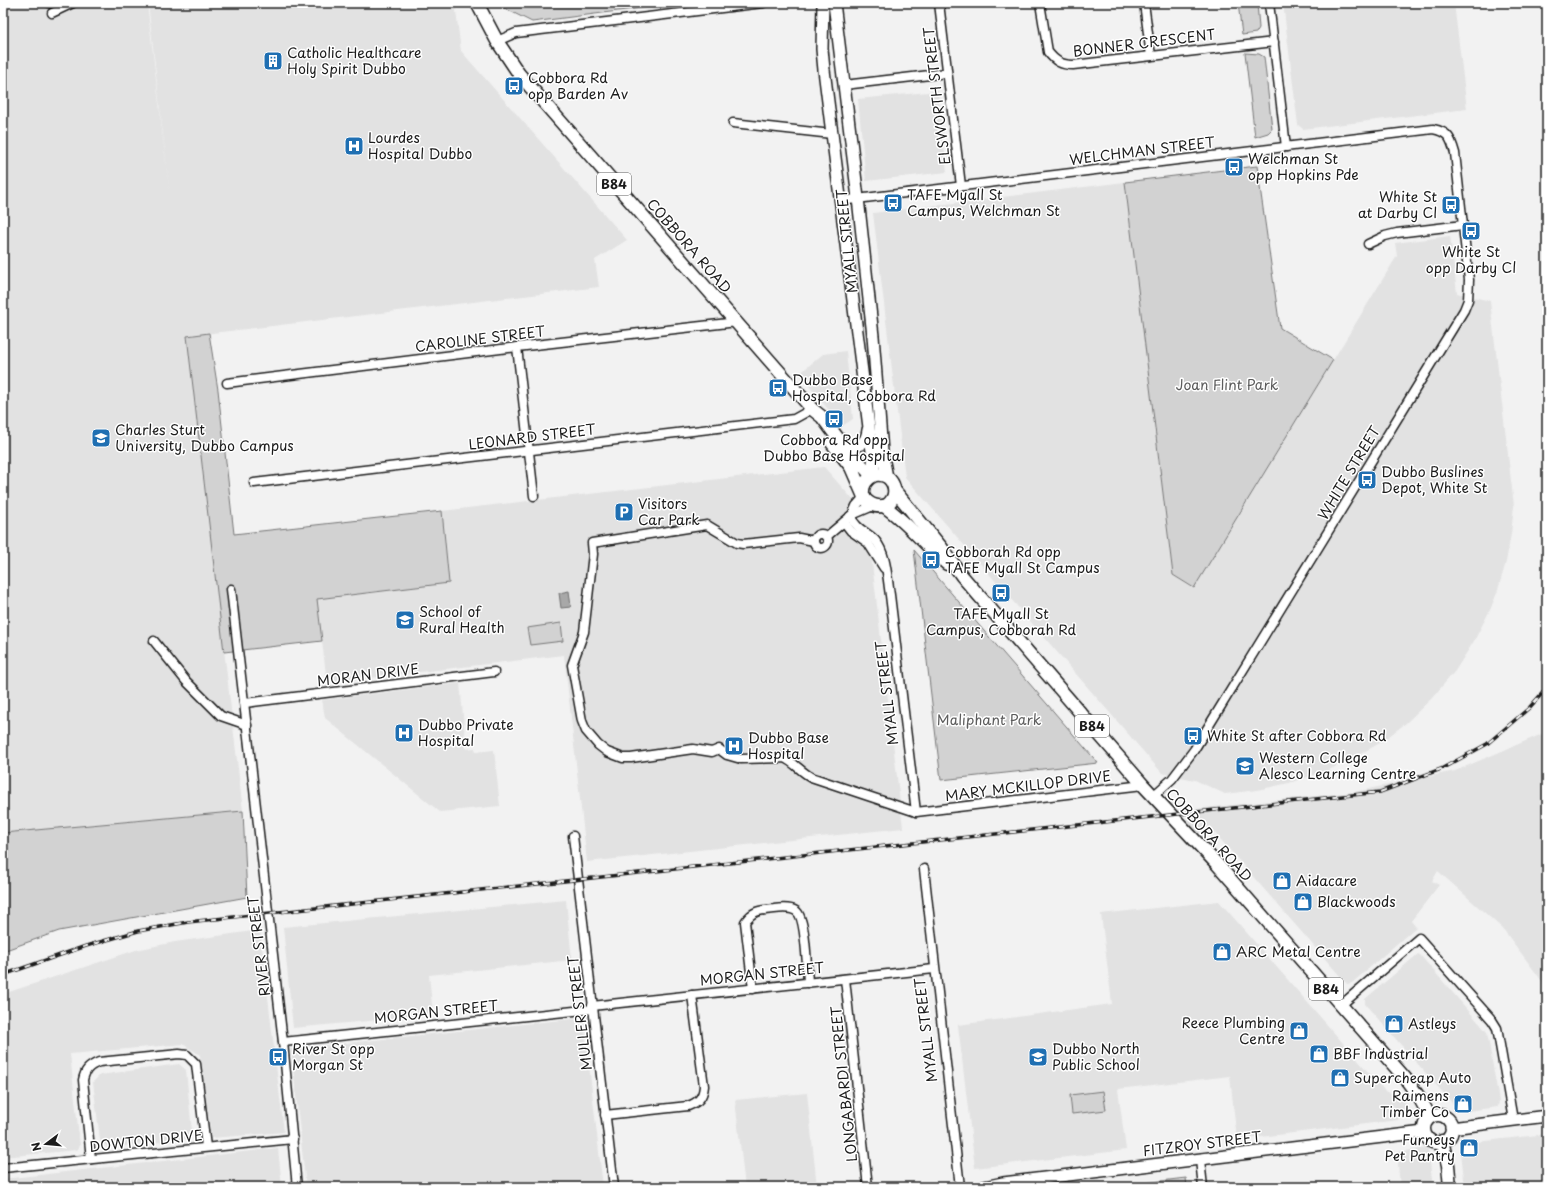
<svg xmlns="http://www.w3.org/2000/svg" width="1550" height="1190" viewBox="0 0 1550 1190" font-family="'Playpen Sans',sans-serif">
	<style>
		.built { fill: #e2e2e2 }
		.green { fill: #d2d2d2; stroke: #777 }
		.water { fill: #a8a8a8; stroke: #707070 }
		.lines { fill: none; stroke-linecap: round; stroke-linejoin: round }
		.street-casing { stroke: #1c1c1c; stroke-width: 11 }
		.secondary-casing { stroke: #1c1c1c; stroke-width: 14 }
		.primary-casing { stroke: #1c1c1c; stroke-width: 15 }
		.street { stroke: #fff; stroke-width: 8 }
		.secondary { stroke: #fff; stroke-width: 11 }
		.primary { stroke: #fff; stroke-width: 12 }
		.rail-casing { stroke: #1c1c1c; stroke-width: 3.5 }
		.rail { stroke: #fff; stroke-width: 2; stroke-dasharray: 6; stroke-linecap: butt }
		.labels { text-anchor: middle; stroke-width: 3; stroke-linejoin: round; paint-order: stroke }
		.shield { fill: #fff; stroke: #606060; stroke-width: 1 }
		.shield-label { font-size: 13px; font-weight: bold; fill: #1c1c1c }
		.street-label { font-size: 14px; fill: #1c1c1c; stroke: #fff }
		.poi-label { font-size: 14px; fill: #1c1c1c; stroke: #fff; text-anchor: start }
		.park-label { font-size: 14px; fill: #5c5c5c; stroke: #fff }
	</style>
	<rect width="100%" height="100%" fill="#f2f2f2"/>
	<filter id="ink" filterUnits="userSpaceOnUse"><feTurbulence type="fractalNoise" baseFrequency=".025" numOctaves="2"/><feDisplacementMap in="SourceGraphic" scale="8" xChannelSelector="R" yChannelSelector="G"/><feConvolveMatrix kernelMatrix="1 2 1 2 8 2 1 2 1" color-interpolation-filters="sRGB"/></filter>
	<g filter="url(#ink)">
		<g class="built">
			<polygon points="22,3 50,3 53,19 84,3 147,3 169,188 148,3 455,3 461,51 627,240 595,260 599,287 187,336 243,811 3,833 3,5"/>
			<polygon points="1283,3 1454,3 1467,109 1303,129 1298,125"/>
			<polygon points="938,91 947,172 866,181 858,99"/>
			<polygon points="1125,182 1173,575 1193,588 1397,256 1395,243 1450,236 1457,293 1490,301 1514,506 1511,534 1506,562 1497,593 1490,610 1474,641 1455,671 1432,698 1406,723 1380,743 1344,763 1326,771 1289,783 1257,790 1225,794 1195,780 1162,773 905,477 873,213"/>
			<polygon points="846,351 853,419 842,426 799,374 823,354"/>
			<polygon points="824,467 855,502 836,525 871,554 903,828 587,862 564,655 327,683 317,599 449,583 442,511"/>
			<polygon points="460,683 466,749 475,748 476,752 494,750 500,806 440,812 325,718 322,700"/>
			<polygon points="1547,732 1547,994 1542,981 1503,929 1438,871 1432,881 1439,885 1411,921 1416,927 1352,983 1347,984 1214,832 1195,832 1189,824 1185,810 1354,792 1455,771"/>
			<polygon points="566,900 572,960 429,975 433,1015 293,1028 283,927"/>
			<polygon points="1219,901 1384,1090 1400,1098 1407,1105 1398,1120 1237,1140 1230,1076 1118,1089 1126,1150 975,1168 958,1025 1112,1004 1101,914"/>
			<polygon points="260,930 284,1132 211,1138 200,1055 183,1044 70,1054 80,1146 77,1150 3,1157 3,994 136,950 175,942"/>
			<polygon points="1418,954 1420,955 1487,1032 1499,1101 1498,1107 1460,1112 1365,1004 1365,999"/>
			<polygon points="581,1018 584,1021 603,1187 306,1187 291,1049"/>
			<polygon points="179,1064 186,1070 192,1132 187,1139 109,1148 100,1140 93,1082 100,1075"/>
			<polygon points="807,1093 817,1187 745,1187 735,1100"/>
			<polygon points="1547,1134 1547,1187 1465,1187 1460,1144"/>
			<polygon points="278,1148 282,1187 3,1187 3,1179"/>
			<polygon points="1428,1148 1433,1187 1400,1187 1397,1152"/>
		</g>
		<g class="green">
			<polygon points="498,3 681,3 532,22 498,5"/>
			<polygon points="1238,3 1257,3 1259,28 1256,33 1242,35"/>
			<polygon points="1245,53 1259,54 1264,57 1272,129 1268,133 1255,137"/>
			<polygon points="1257,166 1280,328 1333,360 1194,588 1173,575 1125,182"/>
			<polygon points="209,333 218,390 234,534 442,511 449,583 317,599 322,641 224,652 187,336"/>
			<polygon points="914,550 1098,763 941,780"/>
			<polygon points="561,623 563,641 530,645 527,628"/>
			<polygon points="243,811 247,897 59,931 3,951 3,833"/>
			<polygon points="1103,1091 1106,1110 1072,1114 1070,1095"/>
			<polygon points="1186,1178 1187,1187 1110,1187"/>
		</g>
		<polygon class="water" points="569,591 571,607 561,608 559,593"/>
		<g class="lines">
			<defs>
				<g id="street">
					<polyline points="50,3 52,3"/>
					<polyline points="939,3 961,186"/>
					<path d="M1040,3L1048,52C1055,61 1061,65 1073,65L1274,42"/>
					<polyline points="1144,3 1151,56"/>
					<polyline points="1269,3 1286,147"/>
					<polyline points="52,13 73,3"/>
					<polyline points="497,41 516,33 763,3"/>
					<polyline points="844,85 947,73"/>
					<polyline points="733,123 832,134"/>
					<path d="M840,201L1433,129C1449,132 1451,139 1455,153L1469,280L1468,300L1464,310L1194,750L1172,779L1153,796"/>
					<polyline points="1368,244 1385,236 1397,233 1463,225"/>
					<polyline points="517,347 534,496"/>
					<polyline points="227,383 517,347 737,322"/>
					<polyline points="254,483 794,419 812,409"/>
					<polyline points="852,515 873,506"/>
					<path d="M850,516C858,531 865,530 875,540C887,554 887,577 890,595L916,812"/>
					<polyline points="844,522 851,531 868,543 884,568"/>
					<circle cx="821" cy="541" r="7"/>
					<polyline points="826,537 852,515 856,506 864,497"/>
					<path d="M814,541L799,538L743,544L737,543L707,525L592,543L593,554L584,632L572,665L582,721L586,731L598,745L607,752L623,758H631L693,749L712,752L719,749L727,755L741,759L784,758C794,762 801,772 811,777L916,812L1143,785"/>
					<polyline points="231,589 283,1042 297,1187"/>
					<polyline points="154,641 186,681 221,716 247,725"/>
					<polyline points="245,703 494,672"/>
					<polyline points="573,836 614,1187"/>
					<polyline points="924,869 960,1187"/>
					<polyline points="845,979 868,1187"/>
					<path d="M753,989L745,922C753,910 761,910 774,909C781,908 790,907 796,911C806,917 807,969 808,983"/>
					<polyline points="592,1006 934,969"/>
					<polyline points="1340,1006 1419,938 1492,1020 1497,1028 1513,1120"/>
					<polyline points="283,1042 593,1009"/>
					<path d="M605,1115L688,1106C699,1102 703,1097 704,1086L692,995"/>
					<path d="M91,1159L83,1080C85,1070 89,1066 99,1062L179,1054L187,1055L196,1064L206,1147"/>
					<polyline points="1200,1160 1203,1187"/>
					<polyline points="3,1168 293,1139"/>
				</g>
				<g id="secondary">
					<polyline points="823,3 822,49 824,70 875,475"/>
					<polyline points="834,3 858,198 873,336 882,452 887,477"/>
					<path d="M843,445C858,447 866,446 868,430"/>
					<polyline points="1451,1128 1547,1116"/>
					<polyline points="984,1187 1003,1183 1424,1132"/>
				</g>
				<g id="primary">
					<polyline points="477,3 497,41 519,74 812,409 822,417 843,445 872,476"/>
					<path d="M832,443L851,467L865,499C871,506 878,508 887,505C901,494 893,472 875,475C866,479 862,485 863,495"/>
					<polyline points="895,491 941,547 962,576 1143,785 1217,864 1405,1078 1419,1097 1430,1117"/>
					<path d="M884,506C907,522 925,545 947,564"/>
					<circle cx="1438" cy="1129" r="14"/>
					<polyline points="1442,1141 1448,1165 1450,1187"/>
				</g>
			</defs>
			<use href="#street" class="street-casing"/>
			<use href="#secondary" class="secondary-casing"/>
			<use href="#primary" class="primary-casing"/>
			<use href="#street" class="street"/>
			<use href="#secondary" class="secondary"/>
			<use href="#primary" class="primary"/>
			<defs>
				<polyline id="rail" points="3,975 86,946 138,931 188,922 1380,792 1441,769 1487,744 1529,708 1547,688"/>
			</defs>
			<use href="#rail" class="rail-casing"/>
			<use href="#rail" class="rail"/>
		</g>
	</g>
	<defs>
		<symbol id="building-square" viewBox="-11 -11 22 22"><rect x="-9" y="-9" width="18" height="18" rx="4" fill="#1f6fb2" stroke="#fff"/><path d="M-4-6H4V6H1V3H-1V6H-4ZM-2.5-4.3h1.7v1.8h-1.7ZM.8-4.3h1.7v1.8H.8ZM-2.5-1h1.7V.8h-1.7ZM.8-1h1.7V.8H.8Z" fill="#fff"/></symbol>
		<symbol id="bus-square" viewBox="-11 -11 22 22"><rect x="-9" y="-9" width="18" height="18" rx="4" fill="#1f6fb2" stroke="#fff"/><path d="M-5-6H5V4H4V6H2V4H-2V6H-4V4H-5ZM-3.5-4V0h7V-4ZM-3.5 1.2v1.5H-2V1.2ZM2 1.2v1.5H3.5V1.2Z" fill="#fff"/></symbol>
		<symbol id="hospital-square" viewBox="-11 -11 22 22"><rect x="-9" y="-9" width="18" height="18" rx="4" fill="#1f6fb2" stroke="#fff"/><path d="M-5-5h3v3.5h4V-5h3V5h-3V1.5h-4V5h-3Z" fill="#fff"/></symbol>
		<symbol id="university-square" viewBox="-11 -11 22 22"><rect x="-9" y="-9" width="18" height="18" rx="4" fill="#1f6fb2" stroke="#fff"/><path d="M0-5L7-2L0 1L-7-2ZM-4 1L0 2.5L4 1V4Q0 6-4 4Z" fill="#fff"/></symbol>
		<symbol id="parking-square" viewBox="-11 -11 22 22"><rect x="-9" y="-9" width="18" height="18" rx="4" fill="#1f6fb2" stroke="#fff"/><path d="M-3.5-5.5H1a3.5 3.5 0 0 1 0 7H-1V5.5H-3.5ZM-1-3.4V-.6H.8a1.4 1.4 0 0 0 0-2.8Z" fill="#fff"/></symbol>
		<symbol id="shop-square" viewBox="-11 -11 22 22"><rect x="-9" y="-9" width="18" height="18" rx="4" fill="#1f6fb2" stroke="#fff"/><path d="M-5-2.5h2.3a2.7 3.5 0 0 1 5.4 0H5L5.5 6h-11ZM-1.5-2.5h3a1.5 2.3 0 0 0-3 0Z" fill="#fff"/></symbol>
		<symbol id="school-square" viewBox="-11 -11 22 22"><rect x="-9" y="-9" width="18" height="18" rx="4" fill="#1f6fb2" stroke="#fff"/><path d="M0-5L7-2L0 1L-7-2ZM-4 1L0 2.5L4 1V4Q0 6-4 4Z" fill="#fff"/></symbol>
	</defs>
	<g fill-rule="evenodd">
		<use href="#building-square" x="262" y="50" width="22" height="22"/>
		<use href="#bus-square" x="503" y="75" width="22" height="22"/>
		<use href="#hospital-square" x="343" y="135" width="22" height="22"/>
		<use href="#bus-square" x="1223" y="156" width="22" height="22"/>
		<use href="#bus-square" x="882" y="192" width="22" height="22"/>
		<use href="#bus-square" x="1440" y="194" width="22" height="22"/>
		<use href="#bus-square" x="1460" y="220" width="22" height="22"/>
		<use href="#bus-square" x="767" y="377" width="22" height="22"/>
		<use href="#bus-square" x="823" y="408" width="22" height="22"/>
		<use href="#university-square" x="90" y="427" width="22" height="22"/>
		<use href="#bus-square" x="1356" y="469" width="22" height="22"/>
		<use href="#parking-square" x="613" y="501" width="22" height="22"/>
		<use href="#bus-square" x="920" y="549" width="22" height="22"/>
		<use href="#bus-square" x="990" y="582" width="22" height="22"/>
		<use href="#university-square" x="394" y="609" width="22" height="22"/>
		<use href="#hospital-square" x="393" y="722" width="22" height="22"/>
		<use href="#bus-square" x="1182" y="725" width="22" height="22"/>
		<use href="#hospital-square" x="723" y="735" width="22" height="22"/>
		<use href="#university-square" x="1234" y="755" width="22" height="22"/>
		<use href="#shop-square" x="1271" y="870" width="22" height="22"/>
		<use href="#shop-square" x="1292" y="891" width="22" height="22"/>
		<use href="#shop-square" x="1211" y="941" width="22" height="22"/>
		<use href="#shop-square" x="1383" y="1013" width="22" height="22"/>
		<use href="#shop-square" x="1288" y="1020" width="22" height="22"/>
		<use href="#shop-square" x="1308" y="1043" width="22" height="22"/>
		<use href="#bus-square" x="267" y="1046" width="22" height="22"/>
		<use href="#school-square" x="1027" y="1046" width="22" height="22"/>
		<use href="#shop-square" x="1329" y="1067" width="22" height="22"/>
		<use href="#shop-square" x="1452" y="1093" width="22" height="22"/>
		<use href="#shop-square" x="1458" y="1137" width="22" height="22"/>
	</g>
	<g class="labels">
		<g class="shield">
			<rect x="597" y="173" width="34" height="22" rx="3"/>
			<rect x="1075" y="715" width="34" height="22" rx="3"/>
			<rect x="1309" y="978" width="34" height="22" rx="3"/>
		</g>
		<g class="shield-label">
			<text x="614" y="189">B84</text>
			<text x="1092" y="731">B84</text>
			<text x="1326" y="994">B84</text>
		</g>
		<g class="street-label">
			<text transform="translate(1144 43) rotate(-7)" y="5">BONNER CRESCENT</text>
			<text transform="translate(937 96) rotate(-97)" y="5">ELSWORTH STREET</text>
			<text transform="translate(1142 151) rotate(-7)" y="5">WELCHMAN STREET</text>
			<text transform="translate(847 241) rotate(-96)" y="5">MYALL STREET</text>
			<text transform="translate(689 246) rotate(49)" y="5">COBBORA ROAD</text>
			<text transform="translate(480 339) rotate(-7)" y="5">CAROLINE STREET</text>
			<text transform="translate(532 437) rotate(-7)" y="5">LEONARD STREET</text>
			<text transform="translate(1349 473) rotate(-59)" y="5">WHITE STREET</text>
			<text transform="translate(368 675) rotate(-7)" y="5">MORAN DRIVE</text>
			<text transform="translate(887 693) rotate(-97)" y="5">MYALL STREET</text>
			<text transform="translate(1028 786) rotate(-7)" y="5">MARY MCKILLOP DRIVE</text>
			<text transform="translate(1209 835) rotate(48)" y="5">COBBORA ROAD</text>
			<text transform="translate(259 946) rotate(-97)" y="5">RIVER STREET</text>
			<text transform="translate(762 974) rotate(-6)" y="5">MORGAN STREET</text>
			<text transform="translate(436 1012) rotate(-6)" y="5">MORGAN STREET</text>
			<text transform="translate(580 1013) rotate(-97)" y="5">MULLER STREET</text>
			<text transform="translate(926 1030) rotate(-97)" y="5">MYALL STREET</text>
			<text transform="translate(844 1084) rotate(-96)" y="5">LONGABARDI STREET</text>
			<text transform="translate(146 1141) rotate(-6)" y="5">DOWTON DRIVE</text>
			<text transform="translate(1202 1144) rotate(-7)" y="5">FITZROY STREET</text>
		</g>
		<g class="poi-label">
			<text x="287" y="58">Catholic Healthcare<tspan x="287" dy="16">Holy Spirit Dubbo</tspan></text>
			<text x="528" y="83">Cobbora Rd<tspan x="528" dy="16">opp Barden Av</tspan></text>
			<text x="368" y="143">Lourdes<tspan x="368" dy="16">Hospital Dubbo</tspan></text>
			<text x="1248" y="164">Welchman St<tspan x="1248" dy="16">opp Hopkins Pde</tspan></text>
			<text x="907" y="200">TAFE Myall St<tspan x="907" dy="16">Campus, Welchman St</tspan></text>
			<text x="1437" y="202" text-anchor="end">White St<tspan x="1437" dy="16">at Darby Cl</tspan></text>
			<text x="1471" y="257" text-anchor="middle">White St<tspan x="1471" dy="16">opp Darby Cl</tspan></text>
			<text x="792" y="385">Dubbo Base<tspan x="792" dy="16">Hospital, Cobbora Rd</tspan></text>
			<text x="115" y="435">Charles Sturt<tspan x="115" dy="16">University, Dubbo Campus</tspan></text>
			<text x="834" y="445" text-anchor="middle">Cobbora Rd opp<tspan x="834" dy="16">Dubbo Base Hospital</tspan></text>
			<text x="1381" y="477">Dubbo Buslines<tspan x="1381" dy="16">Depot, White St</tspan></text>
			<text x="638" y="509">Visitors<tspan x="638" dy="16">Car Park</tspan></text>
			<text x="945" y="557">Cobborah Rd opp<tspan x="945" dy="16">TAFE Myall St Campus</tspan></text>
			<text x="419" y="617">School of<tspan x="419" dy="16">Rural Health</tspan></text>
			<text x="1001" y="619" text-anchor="middle">TAFE Myall St<tspan x="1001" dy="16">Campus, Cobborah Rd</tspan></text>
			<text x="418" y="730">Dubbo Private<tspan x="418" dy="16">Hospital</tspan></text>
			<text x="1207" y="741">White St after Cobbora Rd</text>
			<text x="748" y="743">Dubbo Base<tspan x="748" dy="16">Hospital</tspan></text>
			<text x="1259" y="763">Western College<tspan x="1259" dy="16">Alesco Learning Centre</tspan></text>
			<text x="1296" y="886">Aidacare</text>
			<text x="1317" y="907">Blackwoods</text>
			<text x="1236" y="957">ARC Metal Centre</text>
			<text x="1285" y="1028" text-anchor="end">Reece Plumbing<tspan x="1285" dy="16">Centre</tspan></text>
			<text x="1408" y="1029">Astleys</text>
			<text x="292" y="1054">River St opp<tspan x="292" dy="16">Morgan St</tspan></text>
			<text x="1052" y="1054">Dubbo North<tspan x="1052" dy="16">Public School</tspan></text>
			<text x="1333" y="1059">BBF Industrial</text>
			<text x="1354" y="1083">Supercheap Auto</text>
			<text x="1449" y="1101" text-anchor="end">Raimens<tspan x="1449" dy="16">Timber Co</tspan></text>
			<text x="1455" y="1145" text-anchor="end">Furneys<tspan x="1455" dy="16">Pet Pantry</tspan></text>
		</g>
		<g class="park-label">
			<text x="1227" y="390">Joan Flint Park</text>
			<text x="989" y="725">Maliphant Park</text>
		</g>
	</g>
	<rect width="1550" height="1190" fill="none" stroke="#fff" stroke-width="16"/>
	<rect x="8" y="8" width="1534" height="1174" fill="none" stroke="#1c1c1c" stroke-width="1.5" filter="url(#ink)"/>
	<g transform="translate(46 1144) rotate(254)" stroke="#ffffff" stroke-width="3" paint-order="stroke">
	<path d="M0-3L7 15L0 10L-7 15Z" fill="#1c1c1c"/>
	<text y="-6" font-size="11" font-weight="bold" text-anchor="middle" fill="#1c1c1c">N</text>
	</g>
</svg>
